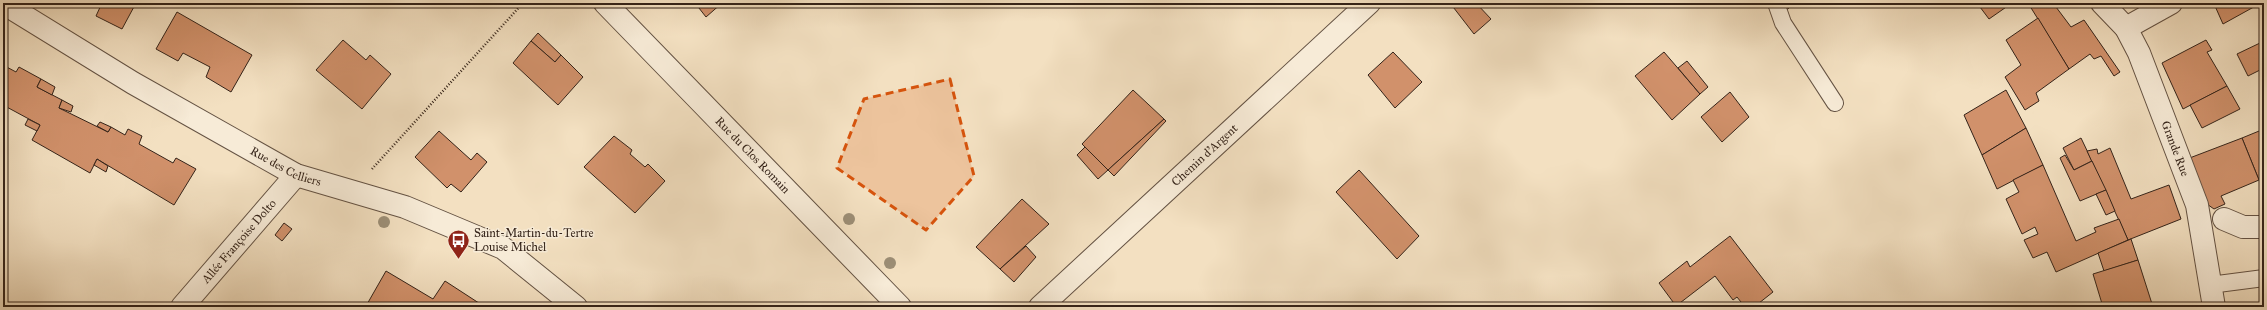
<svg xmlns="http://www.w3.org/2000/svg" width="2267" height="310" viewBox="0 0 2267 310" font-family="'IM FELL Great Primer',serif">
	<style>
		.building { fill: #d1916b; stroke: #342319 }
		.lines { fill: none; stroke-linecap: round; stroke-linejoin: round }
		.lane-casing { stroke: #645243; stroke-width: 18 }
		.street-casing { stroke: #645243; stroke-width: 24 }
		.path { stroke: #342319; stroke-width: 2.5; stroke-dasharray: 1 2; stroke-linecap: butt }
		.lane { stroke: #f7ebd7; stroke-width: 16 }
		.street { stroke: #f7ebd7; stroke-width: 22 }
		.tree { fill: #9c8e76 }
		.marked { fill: #d6540d; fill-opacity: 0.2; stroke: #d6540d; stroke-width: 3; stroke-dasharray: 8 5; stroke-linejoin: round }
		.labels { text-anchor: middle; stroke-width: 3; stroke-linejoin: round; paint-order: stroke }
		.street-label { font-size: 12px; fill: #342319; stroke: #f7ebd7 }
		.poi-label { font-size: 12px; fill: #342319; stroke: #f7ebd7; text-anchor: start }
	</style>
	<rect width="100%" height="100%" fill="#f3e0c1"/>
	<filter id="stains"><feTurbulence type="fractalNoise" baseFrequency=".005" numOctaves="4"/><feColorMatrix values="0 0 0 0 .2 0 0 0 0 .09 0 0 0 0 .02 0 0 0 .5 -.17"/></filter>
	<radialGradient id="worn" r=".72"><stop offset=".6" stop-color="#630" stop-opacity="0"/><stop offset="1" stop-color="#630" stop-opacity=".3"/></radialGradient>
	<g class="building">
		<polygon points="102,3 136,3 122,29 96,16"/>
		<polygon points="695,3 722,3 706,17"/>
		<polygon points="1450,3 1476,3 1491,19 1474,34"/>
		<polygon points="1780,3 1795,3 1784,12"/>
		<polygon points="1977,3 2012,3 1989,19"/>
		<polygon points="2028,3 2053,3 2071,27 2084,20 2120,72 2114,76 2101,56 2094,59 2090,54 2069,69"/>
		<polygon points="2221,3 2261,3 2223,24 2215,6"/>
		<polygon points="177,12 252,55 231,92 206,77 210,67 183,53 178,61 156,49"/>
		<polygon points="2038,18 2069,69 2036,93 2039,101 2025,110 2005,77 2021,65 2006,40"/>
		<polygon points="538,33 561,55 555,62 531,41"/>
		<polygon points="343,40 366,60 370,55 391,74 362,109 316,70"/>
		<polygon points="2206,40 2212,50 2207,52 2227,86 2183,109 2162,63"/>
		<polygon points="531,41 555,62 561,55 583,77 558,105 513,63"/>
		<polygon points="2260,43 2264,51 2264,68 2248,76 2237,54"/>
		<polygon points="1393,52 1422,82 1395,108 1368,75"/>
		<polygon points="1664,52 1700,94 1672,120 1635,76"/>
		<polygon points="3,58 5,60 3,65 16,72 19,67 41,79 37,87 62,100 59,108 108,132 111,127 125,135 128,129 142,136 139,144 173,163 176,158 196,169 174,205 97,159 90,173 32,140 40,125 3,105"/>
		<polygon points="1687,61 1708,87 1700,94 1678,68"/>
		<polygon points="41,79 55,87 52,95 37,87"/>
		<polygon points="2227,86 2240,109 2202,128 2190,105"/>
		<polygon points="1133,90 1164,119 1108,170 1082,144"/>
		<polygon points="2006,90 2026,128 1982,155 1964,115"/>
		<polygon points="1730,92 1749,117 1722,142 1701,117"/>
		<polygon points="62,100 73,106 71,112 59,108"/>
		<polygon points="28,119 40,125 37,131 25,125"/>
		<polygon points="1164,119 1166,121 1114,176 1108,170"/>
		<polygon points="100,122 111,127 108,132 97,126"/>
		<polygon points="2026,128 2043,165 1997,189 1982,155"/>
		<polygon points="2264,129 2264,177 2259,180 2242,138"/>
		<polygon points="439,131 471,160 477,153 487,162 461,192 451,184 447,188 415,157"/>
		<polygon points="614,136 632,150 630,154 645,167 648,164 665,181 635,213 584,167"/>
		<polygon points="2081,138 2092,161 2074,170 2063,148"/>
		<polygon points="2242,138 2259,180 2221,196 2225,204 2214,209 2204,202 2187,159"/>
		<polygon points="1085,147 1108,170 1098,179 1077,155"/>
		<polygon points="2110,148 2131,199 2169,185 2181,219 2128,240 2087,151 2097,149 2098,154"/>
		<polygon points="2065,155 2074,170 2092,161 2106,190 2080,201 2060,158"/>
		<polygon points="97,159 108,166 106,172 94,165"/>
		<polygon points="2043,165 2076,241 2096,232 2094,228 2119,219 2128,240 2056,272 2047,252 2033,258 2024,240 2038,234 2035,227 2022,234 2006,199 2019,192 2013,180"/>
		<polygon points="1359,170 1419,236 1397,259 1336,192"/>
		<polygon points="2106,190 2115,211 2106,215 2096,194"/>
		<polygon points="1022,199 1049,224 1000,269 976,247"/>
		<polygon points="284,223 292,229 282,241 275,235"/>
		<polygon points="1730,236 1773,292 1754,307 1745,307 1737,297 1733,300 1715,276 1676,306 1659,283 1687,261 1690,267"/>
		<polygon points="2131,239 2138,260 2104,271 2098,253"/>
		<polygon points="1026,246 1036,257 1014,282 1000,269"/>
		<polygon points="2138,260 2153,307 2103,307 2093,274"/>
		<polygon points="386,271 433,299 445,281 485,307 367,307 366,306"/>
	</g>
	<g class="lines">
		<defs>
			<g id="lane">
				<polyline points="1776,3 1783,23 1835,103"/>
				<polyline points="2210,285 2264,278"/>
			</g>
			<g id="street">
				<path id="s1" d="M3,3L133,83L296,175L405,207L503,248L576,307"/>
				<path id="s2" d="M605,3L900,307"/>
				<path id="s3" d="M2102,3L2126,28L2139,53L2197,205L2214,307"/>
				<polyline points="2126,28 2171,3"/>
				<polyline points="2224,219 2243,227 2264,227"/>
				<path id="s4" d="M182,307L296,175"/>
				<path id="s5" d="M1040,307L1369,3"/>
			</g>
		</defs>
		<use href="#lane" class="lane-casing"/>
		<use href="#street" class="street-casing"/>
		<polyline class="path" points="372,169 523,3"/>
		<use href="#lane" class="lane"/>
		<use href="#street" class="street"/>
	</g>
	<g class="tree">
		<circle cx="849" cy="219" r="6"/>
		<circle cx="384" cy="222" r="6"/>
		<circle cx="890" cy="263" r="6"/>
	</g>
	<path class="marked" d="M950,79L974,176L926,230L837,168L864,99Z"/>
	<defs>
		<symbol id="bus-pin" viewBox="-11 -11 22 30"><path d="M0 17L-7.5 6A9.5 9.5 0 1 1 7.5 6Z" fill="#8f2418" stroke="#f7ebd7"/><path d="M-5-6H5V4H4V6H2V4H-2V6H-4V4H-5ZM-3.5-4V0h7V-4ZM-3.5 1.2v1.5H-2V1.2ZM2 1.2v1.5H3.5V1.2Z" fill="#fff"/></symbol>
	</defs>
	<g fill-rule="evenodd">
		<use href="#bus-pin" x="446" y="228" width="25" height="34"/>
	</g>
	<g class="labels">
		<g class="street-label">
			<text dy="4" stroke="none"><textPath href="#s3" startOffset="165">Grande Rue</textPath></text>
			<text dy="4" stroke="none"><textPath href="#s2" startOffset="212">Rue du Clos Romain</textPath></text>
			<text dy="4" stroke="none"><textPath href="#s5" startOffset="224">Chemin d'Argent</textPath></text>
			<text dy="4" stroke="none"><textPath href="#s1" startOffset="327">Rue des Celliers</textPath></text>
			<text dy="4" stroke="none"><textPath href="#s4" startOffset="87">Allée Françoise Dolto</textPath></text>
		</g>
		<g class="poi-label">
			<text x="474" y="237">Saint-Martin-du-Tertre<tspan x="474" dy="14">Louise Michel</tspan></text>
		</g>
	</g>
	<rect width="2267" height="310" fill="none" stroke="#f3e0c1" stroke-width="16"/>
	<rect x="4" y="4" width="2259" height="302" fill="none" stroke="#342319" stroke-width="2"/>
	<rect x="8" y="8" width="2251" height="294" fill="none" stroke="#342319"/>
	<rect width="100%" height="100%" filter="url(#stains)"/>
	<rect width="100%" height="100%" fill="url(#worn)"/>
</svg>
